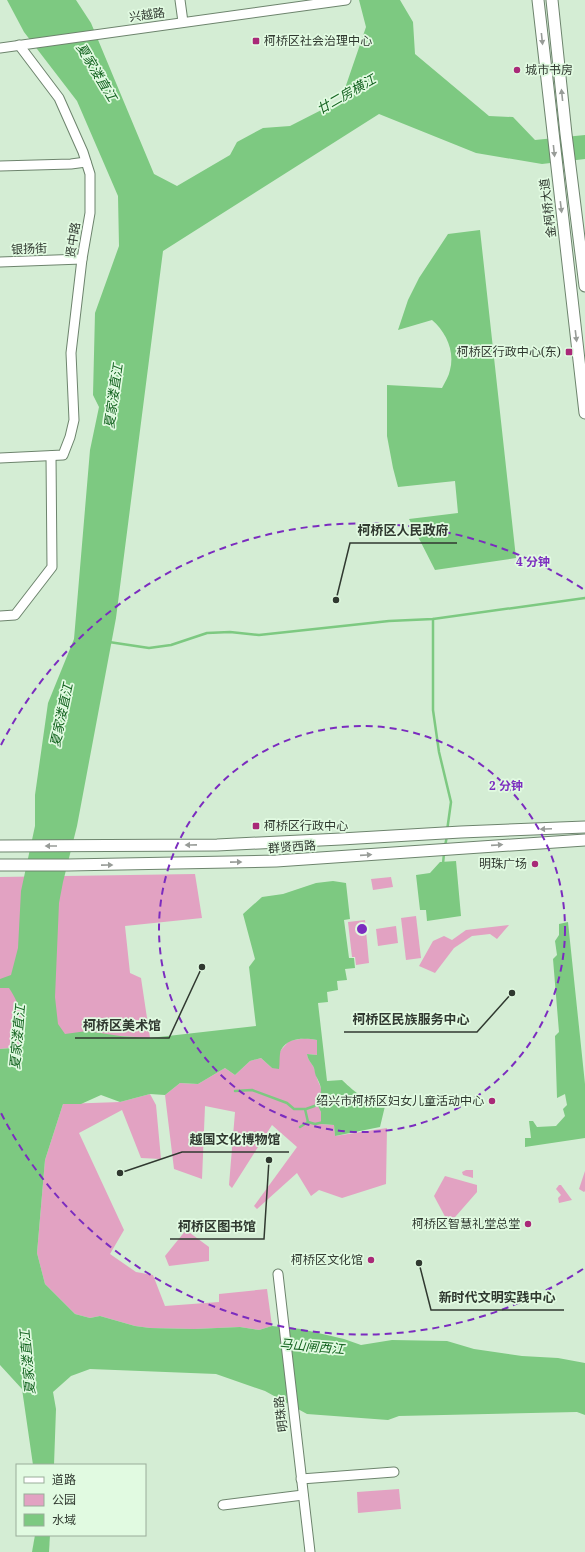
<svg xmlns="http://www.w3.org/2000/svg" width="585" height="1552" viewBox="0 0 585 1552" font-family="'Noto Serif','Noto Sans SC',serif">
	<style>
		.green { fill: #e2a2c2 }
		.water { fill: #7dc981 }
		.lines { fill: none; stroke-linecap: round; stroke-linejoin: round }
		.stream { stroke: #7dc981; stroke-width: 2.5 }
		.minor-casing { stroke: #6d846d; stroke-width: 11 }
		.major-casing { stroke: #6d846d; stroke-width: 13 }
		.minor { stroke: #fff; stroke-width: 9 }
		.major { stroke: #fff; stroke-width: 11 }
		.oneway { fill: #989c98 }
		.ring { fill: none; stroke: #7b2cbf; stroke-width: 2; stroke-dasharray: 7 5 }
		.poi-dot { fill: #a92978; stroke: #e1fae1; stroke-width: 1.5 }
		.labels { text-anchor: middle; stroke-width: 3.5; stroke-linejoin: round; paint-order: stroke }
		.street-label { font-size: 12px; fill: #303930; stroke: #e1fae1 }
		.poi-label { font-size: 12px; fill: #303930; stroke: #e1fae1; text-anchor: end }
		.water-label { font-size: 13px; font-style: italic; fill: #156421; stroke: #e1fae1 }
		.centre { fill: #7b2cbf; stroke: #e1fae1; stroke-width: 2 }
		.ring-label { font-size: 12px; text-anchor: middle; font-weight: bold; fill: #7b2cbf; stroke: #e1fae1; stroke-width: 3.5; stroke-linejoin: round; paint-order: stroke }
		.leader { fill: none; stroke: #303930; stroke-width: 1.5 }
		.callout-dot { fill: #303930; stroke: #e1fae1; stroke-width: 1.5 }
		.callout-label { font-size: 13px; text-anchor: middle; font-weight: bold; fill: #303930; stroke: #e1fae1; stroke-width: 3.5; stroke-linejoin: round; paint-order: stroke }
	</style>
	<rect width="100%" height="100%" fill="#d4edd4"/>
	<g class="green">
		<polygon points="195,874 202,918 125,926 130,973 141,978 150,1038 120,1036 0,1049 0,877"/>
		<polygon points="391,877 393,887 373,890 371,879"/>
		<polygon points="416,916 421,958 406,960 401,918"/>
		<polygon points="365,920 369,963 356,965 355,957 352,957 348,922"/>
		<polygon points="509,925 497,939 490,934 472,936 454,948 435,973 419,966 433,941 444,936 452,940 466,930"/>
		<polygon points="396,926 398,943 378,946 376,929"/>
		<path d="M305,1038L317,1040V1055L307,1054C308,1060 310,1061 313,1066C315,1069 315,1072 316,1075C319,1087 326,1089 316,1102L321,1112V1124L334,1125L335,1136L387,1128L386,1184L342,1198L319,1190L311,1196L297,1173L257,1209L254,1206L297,1147L272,1125L232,1188L229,1185L235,1112L205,1106L202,1179L174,1169L165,1095L180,1083L198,1084L225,1068L235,1075L250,1061L261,1058L272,1068L281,1050L289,1041Z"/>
		<polygon points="150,1094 156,1105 161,1159 141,1158 122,1110 79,1133 124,1230 110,1254 136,1272 153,1275 165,1306 219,1302 219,1294 267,1289 272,1326 259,1330 240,1327 194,1329 150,1328 135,1326 100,1316 90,1318 75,1314 45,1284 37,1253 45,1160 63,1104 120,1102"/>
		<polygon points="466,1170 473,1170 473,1178 463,1175 462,1172"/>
		<polygon points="585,1171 585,1191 584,1192 579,1189"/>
		<polygon points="445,1176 477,1185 477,1192 449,1224 434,1196"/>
		<polygon points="559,1185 561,1185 572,1200 559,1203 558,1198 561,1195 556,1189"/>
		<polygon points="186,1230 209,1247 209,1261 169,1266 165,1256"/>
		<polygon points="399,1489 401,1509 358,1513 357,1492"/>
	</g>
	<g class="water">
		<path d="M7,0H76L91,23L154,174L177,186L230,155L237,142L263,128L290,126L341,100L366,27L359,0H400L413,22L415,54L489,116L513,117L535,140L585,135V159L542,164L476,153L379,114L163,251L116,618L77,826L63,882L59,903L55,997L58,1024L65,1034L87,1031L120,1036L150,1038L256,1026L249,967L255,959L243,914L262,897L283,894L316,883L333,881L346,883L350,919L344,920L349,958H354L355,968L345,969L347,980L337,981L338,990L327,992L328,1002L318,1003L327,1081L342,1080C357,1094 364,1100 385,1106L380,1127L335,1136L334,1125L321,1124V1112L316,1102C323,1092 322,1088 317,1078C315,1075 315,1072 314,1068C312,1063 308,1061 307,1054L317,1055V1040C305,1038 288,1037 281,1050C279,1054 280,1064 279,1069L272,1068L261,1058L250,1061L235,1075L225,1068L198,1084L180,1083L165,1095L150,1094L120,1102L101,1095L81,1104H63L45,1160L37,1253L45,1284L75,1314L90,1318L100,1316L135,1326L150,1328L194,1329L240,1327L259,1330L272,1326L301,1329L344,1339L361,1345L392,1340L447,1341L474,1349L522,1356L558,1358L585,1363V1415L577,1412L399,1416L388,1420L307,1414L265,1391L216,1374L90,1369L71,1376L53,1392L56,1409L54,1465H33L22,1389L0,1365V1049L22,1047C27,1027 20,1004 9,988H0V979L11,975L18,948L21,891L35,826V795L48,703L74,639L90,450L99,407L93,395L95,313L119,246L118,196L77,101L24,32Z"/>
		<path d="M480,230L516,558L435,570L409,519L458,513L455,481L398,487L393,468L387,436V385L442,388C445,382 449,376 450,370C455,351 446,332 432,320L398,330L408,300L419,278L448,234Z"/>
		<polygon points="456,861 461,916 427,921 426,910 420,910 416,875 430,873 440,862"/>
		<polygon points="568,922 585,1084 585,1138 525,1147 525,1138 531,1138 529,1121 533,1121 537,1127 556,1126 565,1116 563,1109 567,1105 565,1094 557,1098 555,1036 559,1032 553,959 557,955 555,941 559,935 559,924"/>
		<polygon points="35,1535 50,1535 49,1552 32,1552"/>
	</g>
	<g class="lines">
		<g class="stream">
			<polyline points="433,619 433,710 439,752 451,802 447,831"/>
			<polyline points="109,642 149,648 171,645 207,633 230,632 259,635 389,621 433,619 585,598"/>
			<polyline points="445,846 447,836"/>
			<polyline points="443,864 444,853"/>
			<polyline points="235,1091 252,1090 287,1103 294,1109 305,1109 308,1122 300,1127"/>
			<polyline points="306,1109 320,1104"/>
			<polyline points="308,1122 315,1124 324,1122"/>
		</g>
		<defs>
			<g id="minor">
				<polyline points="180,0 183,22"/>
				<polyline points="0,48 346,0"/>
				<polyline points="0,166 71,164 86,162"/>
				<polyline points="0,262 82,259"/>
				<polyline points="0,458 63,455 70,437 74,420 71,353 82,259 90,213 90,174 83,152 59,98 19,45"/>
				<polyline points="0,616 15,615 52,567 51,456"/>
				<polyline points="278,1274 310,1552"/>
				<polyline points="301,1479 394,1472"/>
				<polyline points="223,1505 303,1495"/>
			</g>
			<g id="major">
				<polyline points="538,0 585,413"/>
				<polyline points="552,0 566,134 585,286"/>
				<polyline points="0,846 217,845 341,839 461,832 585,827"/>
				<polyline points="0,865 68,865 276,861 585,840"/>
			</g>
		</defs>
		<use href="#minor" class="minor-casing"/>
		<use href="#major" class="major-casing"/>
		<use href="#minor" class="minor"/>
		<use href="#major" class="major"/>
	</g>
	<defs><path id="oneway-solid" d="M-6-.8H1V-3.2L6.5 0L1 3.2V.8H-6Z"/></defs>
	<g class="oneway">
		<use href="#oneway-solid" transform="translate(542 39) rotate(84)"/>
		<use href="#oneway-solid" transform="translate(562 95) rotate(-96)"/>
		<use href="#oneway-solid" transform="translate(554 151) rotate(84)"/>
		<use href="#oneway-solid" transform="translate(561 207) rotate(83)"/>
		<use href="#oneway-solid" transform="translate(576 336) rotate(83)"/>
		<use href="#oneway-solid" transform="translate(546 829) rotate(178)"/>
		<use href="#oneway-solid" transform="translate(191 845) rotate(179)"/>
		<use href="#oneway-solid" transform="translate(497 845) rotate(-4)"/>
		<use href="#oneway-solid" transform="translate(51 846) rotate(-180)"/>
		<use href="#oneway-solid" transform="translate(366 855) rotate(-4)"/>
		<use href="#oneway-solid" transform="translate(236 862) rotate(-1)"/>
		<use href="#oneway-solid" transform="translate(107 865) rotate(-1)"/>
	</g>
	<g class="ring">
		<circle cx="362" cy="929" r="203"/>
		<path d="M583 1269A405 405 0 0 1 1 1113M1 745A405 405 0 0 1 583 589"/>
	</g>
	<g class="poi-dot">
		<rect x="252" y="37" width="8" height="8" rx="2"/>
		<circle cx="517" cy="70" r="4"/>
		<rect x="565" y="348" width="8" height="8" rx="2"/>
		<rect x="252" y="822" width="8" height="8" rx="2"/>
		<circle cx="535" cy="864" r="4"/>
		<circle cx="492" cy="1101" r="4"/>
		<circle cx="528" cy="1224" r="4"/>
		<circle cx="371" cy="1260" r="4"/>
	</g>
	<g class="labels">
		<g class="street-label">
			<text transform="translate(147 15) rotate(-8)" y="4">兴越路</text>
			<text transform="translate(548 208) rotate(-97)" y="4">金柯桥大道</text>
			<text transform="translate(73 240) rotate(-81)" y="4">贤中路</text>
			<text transform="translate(29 249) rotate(-2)" y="4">银扬街</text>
			<text transform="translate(292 847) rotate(-4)" y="4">群贤西路</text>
			<text transform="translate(281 1414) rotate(-97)" y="4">明珠路</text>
		</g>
		<g class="poi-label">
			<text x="264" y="45" text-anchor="start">柯桥区社会治理中心</text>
			<text x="525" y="74" text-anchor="start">城市书房</text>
			<text x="561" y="356">柯桥区行政中心(东)</text>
			<text x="264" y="830" text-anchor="start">柯桥区行政中心</text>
			<text x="527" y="868">明珠广场</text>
			<text x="484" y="1105">绍兴市柯桥区妇女儿童活动中心</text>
			<text x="520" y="1228">柯桥区智慧礼堂总堂</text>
			<text x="363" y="1264">柯桥区文化馆</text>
		</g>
		<g class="water-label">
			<text transform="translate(97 72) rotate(59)" y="5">夏家溇直江</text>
			<text transform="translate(346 94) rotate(-30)" y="5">廿二房横江</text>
			<text transform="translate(113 396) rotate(-82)" y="5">夏家溇直江</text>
			<text transform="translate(61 715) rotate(-78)" y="5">夏家溇直江</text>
			<text transform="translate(17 1037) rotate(-85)" y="5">夏家溇直江</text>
			<text transform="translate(312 1346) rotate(5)" y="5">马山闸西江</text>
			<text transform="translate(27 1362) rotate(-95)" y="5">夏家溇直江</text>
		</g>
	</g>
	<circle cx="362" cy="929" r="6" class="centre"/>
	<g class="ring-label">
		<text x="533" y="566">4 分钟</text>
		<text x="506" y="790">2 分钟</text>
	</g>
	<path class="leader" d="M336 600L350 543H457M512 993L477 1032H344M202 967L169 1038H75M120 1173L182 1152H289M269 1160L264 1239H170M419 1263L431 1310H564"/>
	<g class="callout-dot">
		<circle cx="336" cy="600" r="4"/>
		<circle cx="512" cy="993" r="4"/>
		<circle cx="202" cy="967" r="4"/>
		<circle cx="120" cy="1173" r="4"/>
		<circle cx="269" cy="1160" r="4"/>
		<circle cx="419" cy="1263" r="4"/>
	</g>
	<g class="callout-label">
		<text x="403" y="535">柯桥区人民政府</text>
		<text x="411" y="1024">柯桥区民族服务中心</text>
		<text x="122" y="1030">柯桥区美术馆</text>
		<text x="235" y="1144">越国文化博物馆</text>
		<text x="217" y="1231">柯桥区图书馆</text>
		<text x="497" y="1302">新时代文明实践中心</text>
	</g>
	<rect x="16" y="1464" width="130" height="72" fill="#e1fae1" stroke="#9aad9a"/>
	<rect x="24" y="1477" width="20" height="6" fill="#ffffff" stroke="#9aad9a"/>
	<text x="52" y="1484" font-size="12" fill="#303930">道路</text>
	<rect x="24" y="1494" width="20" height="12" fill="#e2a2c2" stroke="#9aad9a"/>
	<text x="52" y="1504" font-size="12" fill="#303930">公园</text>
	<rect x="24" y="1514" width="20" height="12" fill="#7dc981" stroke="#9aad9a"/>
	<text x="52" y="1524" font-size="12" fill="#303930">水域</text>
</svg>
